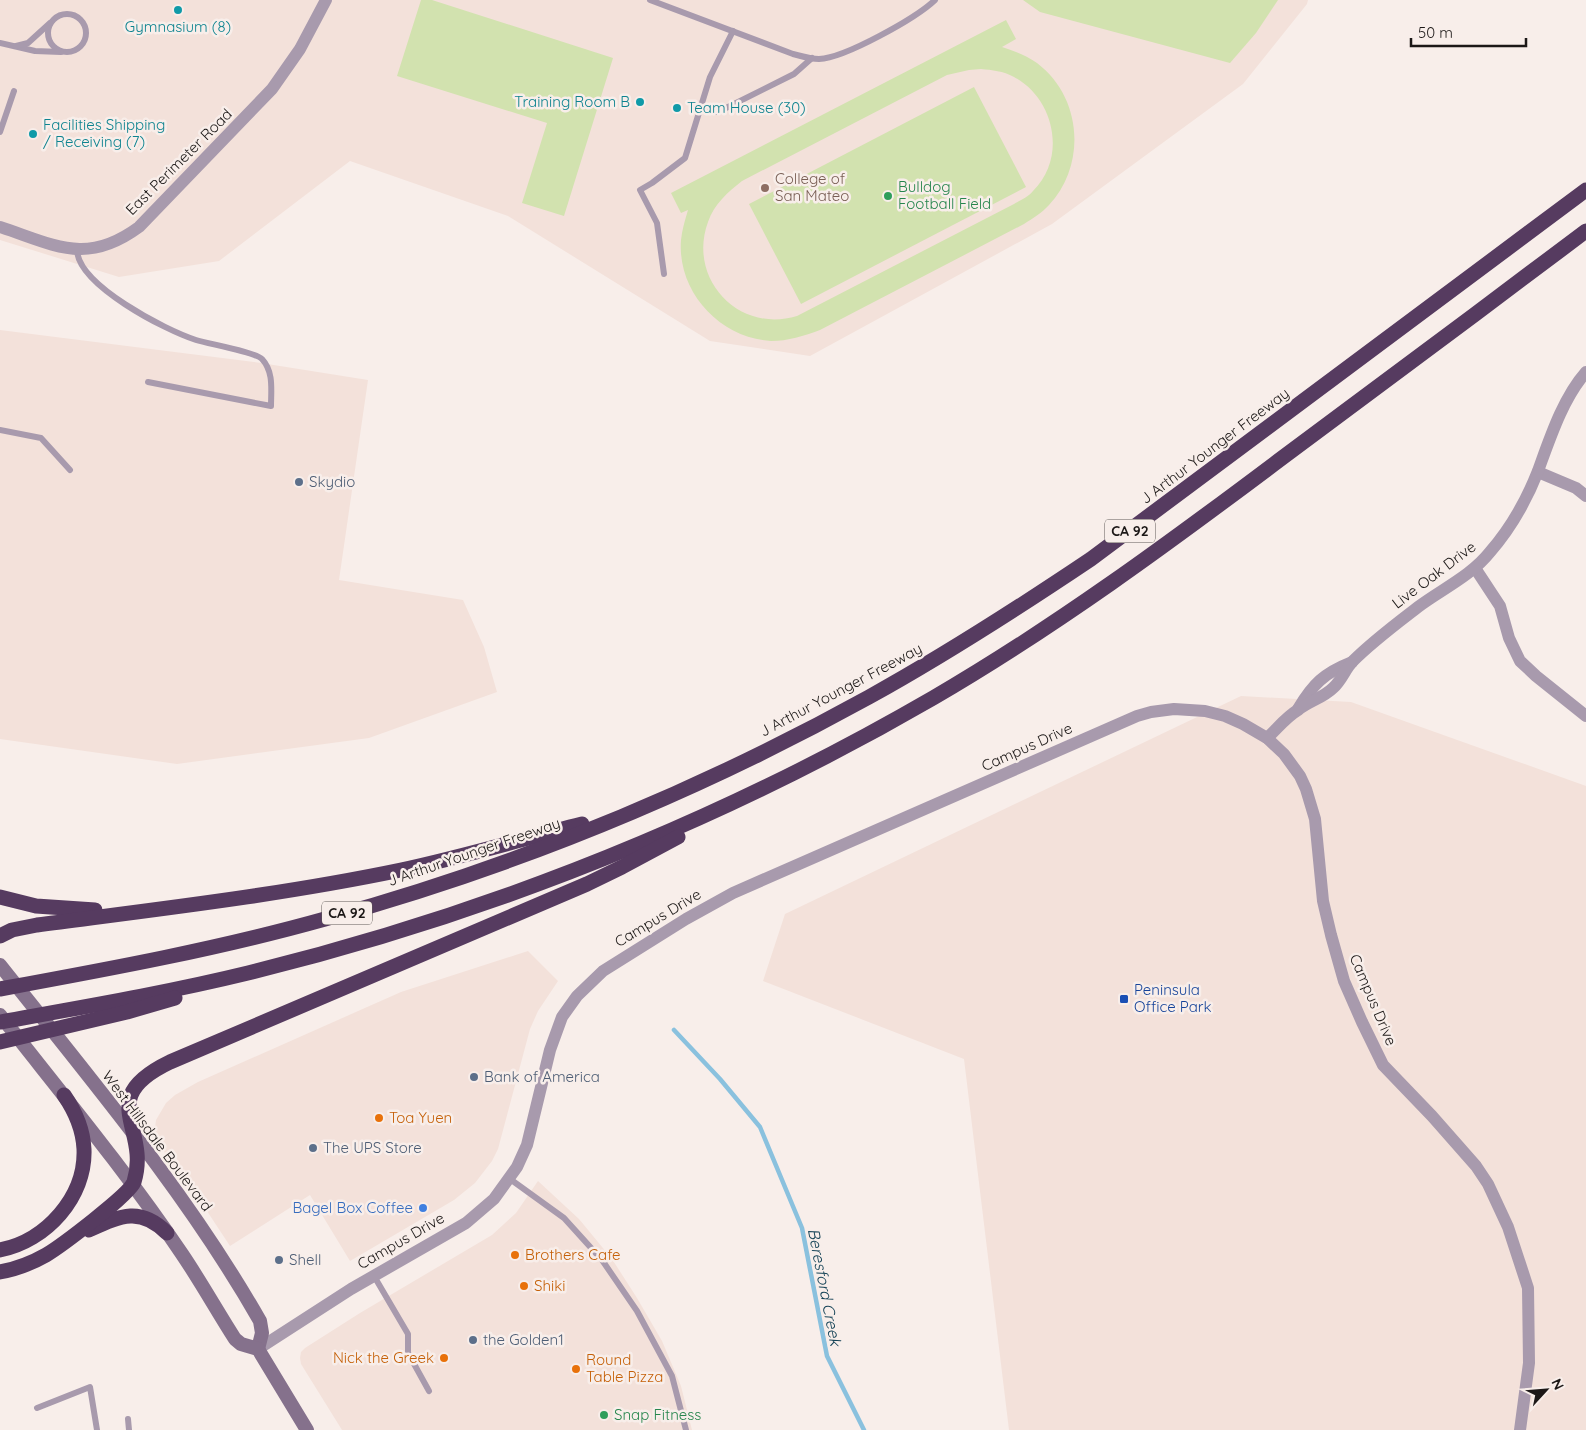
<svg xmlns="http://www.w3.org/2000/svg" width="1586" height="1430" viewBox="0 0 1586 1430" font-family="Quicksand,sans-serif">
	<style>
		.built { fill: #f3e1da }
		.garden { fill: #d2e2af; fill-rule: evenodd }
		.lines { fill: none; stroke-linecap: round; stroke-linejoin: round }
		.stream { stroke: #8ac1de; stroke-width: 4.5 }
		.service { stroke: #a89aad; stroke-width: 6 }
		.minor { stroke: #a89aad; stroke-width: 12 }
		.secondary { stroke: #85718c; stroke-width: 14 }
		.motorway { stroke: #563b60; stroke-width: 15 }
		.culture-dot { fill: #0f9aa8; stroke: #f8eeea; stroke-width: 2 }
		.education-dot { fill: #8d6e63; stroke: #f8eeea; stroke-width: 2 }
		.leisure-dot { fill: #2e9e5b; stroke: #f8eeea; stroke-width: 2 }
		.service-dot { fill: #5c6f8a; stroke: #f8eeea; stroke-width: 2 }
		.transit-dot { fill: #1a4fb4; stroke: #f8eeea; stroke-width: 2 }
		.food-dot { fill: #e8710a; stroke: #f8eeea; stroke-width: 2 }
		.shop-dot { fill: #3f7fe0; stroke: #f8eeea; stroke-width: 2 }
		.labels { text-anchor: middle; stroke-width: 5; stroke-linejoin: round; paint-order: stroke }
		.shield { fill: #f8eeea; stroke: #5e5856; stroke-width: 1 }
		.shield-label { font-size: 14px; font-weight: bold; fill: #1c1817 }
		.culture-label { font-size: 15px; fill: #0d838f; stroke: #f8eeea; text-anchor: start }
		.street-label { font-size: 15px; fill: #1c1817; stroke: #f8eeea }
		.education-label { font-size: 15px; fill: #785e54; stroke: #f8eeea; text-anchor: start }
		.leisure-label { font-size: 15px; fill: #27864d; stroke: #f8eeea; text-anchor: start }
		.service-label { font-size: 15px; fill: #4e5e75; stroke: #f8eeea; text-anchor: start }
		.transit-label { font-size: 15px; fill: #164399; stroke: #f8eeea; text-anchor: start }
		.food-label { font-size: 15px; fill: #c56008; stroke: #f8eeea; text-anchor: start }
		.shop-label { font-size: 15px; fill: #366cbe; stroke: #f8eeea; text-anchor: end }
		.water-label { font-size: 16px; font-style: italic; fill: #144256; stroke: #f8eeea }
	</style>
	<rect width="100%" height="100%" fill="#f8eeea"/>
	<g class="built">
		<polygon points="0,0 1308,0 1307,4 1243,84 1052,224 810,356 710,341 508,216 350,161 219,261 119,277 0,240"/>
		<polygon points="0,330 261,363 368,380 339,580 463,600 484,647 497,692 369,738 177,764 0,739"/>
		<polygon points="1241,696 1351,702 1586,786 1586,1430 1009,1430 964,1059 763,981 785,914"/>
		<polygon points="528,951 558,981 538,1011 530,1029 498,1149 492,1161 475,1183 454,1200 350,1261 310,1195 230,1246 203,1205 162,1149 157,1139 155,1128 156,1120 166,1103 175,1095 198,1082 401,992"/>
		<polygon points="538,1181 579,1219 612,1259 637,1298 662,1341 681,1386 692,1430 342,1430 301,1364 300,1358 301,1352 305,1348 360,1313 492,1235 516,1213"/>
	</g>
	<g class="garden">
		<polygon points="421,0 432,0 613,58 564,216 522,203 547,123 397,76"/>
		<polygon points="1023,0 1278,0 1256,33 1230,63 1040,12"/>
		<path d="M1006,20L1016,39L1002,47C1014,51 1026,55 1037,63C1082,97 1087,164 1049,205C1042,213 1033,218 1024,224L820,330C804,336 788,341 771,341C720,338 677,292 681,240C682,230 685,220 688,210L681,213L671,193ZM981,69C992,70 1003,71 1014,77C1055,99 1067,158 1033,191C1028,197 1021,200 1014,204L797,316C739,334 687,279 708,222C714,204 728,192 742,181L947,75L969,70Z"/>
		<polygon points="974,87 1026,187 801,304 749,204"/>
	</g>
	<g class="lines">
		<polyline class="stream" points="674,1030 720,1079 760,1127 802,1228 827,1356 864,1430"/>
		<g class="service">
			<path d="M650,0L793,54C801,56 810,59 819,59C845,58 916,18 935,0"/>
			<circle cx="67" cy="33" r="19"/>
			<polyline points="0,43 35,51 61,52"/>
			<polyline points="16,46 28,43 50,23"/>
			<polyline points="700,109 708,112 718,112 794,74 812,58"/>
			<polyline points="0,132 14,91"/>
			<path d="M77,250C78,285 165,330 196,340C209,344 255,352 262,359C274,372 271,390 271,406L148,382"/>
			<polyline points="664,274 657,223 640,190 652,183 685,158 710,77 733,31"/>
			<polyline points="0,430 41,438 70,470"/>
			<polyline points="510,1179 564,1218 602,1260 637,1311 672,1376 686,1430"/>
			<polyline points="374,1276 408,1334 408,1353 429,1391"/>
			<polyline points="37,1408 90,1387 97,1430"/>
			<polyline points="128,1419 129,1430"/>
		</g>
		<g class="minor">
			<path d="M0,227C55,245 86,266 139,227L272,89L300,49L326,0"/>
			<polyline points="1538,472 1576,488 1586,496"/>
			<polyline points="1475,568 1500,606 1509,638 1520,661 1536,676 1586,716"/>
			<path d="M1298,709C1313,684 1324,673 1352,662"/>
			<path d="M1267,738C1277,729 1286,717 1298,710C1309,701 1323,698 1333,688C1342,680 1345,669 1353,661C1373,641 1396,624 1418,607C1442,589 1471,576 1490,552C1510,529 1527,499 1538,471C1550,438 1563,398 1586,372"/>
			<polyline points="258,1349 351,1289 466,1223 494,1199 517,1167 527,1145 550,1050 562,1017 577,996 603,971 686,919 733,893 1137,716 1151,712 1174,709 1205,711 1225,716 1243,724 1267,738 1284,754 1300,776 1306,789 1315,819 1323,901 1331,935 1344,981 1362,1022 1383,1065 1432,1116 1476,1166 1488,1184 1508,1227 1528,1288 1529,1363 1520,1430"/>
		</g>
		<g class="secondary">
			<path d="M0,965C92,1081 187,1193 260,1321L262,1333L258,1349"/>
			<path d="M0,1015C62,1094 126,1171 182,1254C201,1282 217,1311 235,1339L241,1344L258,1349L307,1430"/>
		</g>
		<g class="motorway">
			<polyline points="0,897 36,906 95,910"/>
			<path d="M0,936L12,930L37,925C159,909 281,895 401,870C462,857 522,839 582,824"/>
			<path d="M0,989C109,969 218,949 325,919C514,867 697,792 869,697C945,655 1018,608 1091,559L1586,190"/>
			<path d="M0,1022C83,1007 166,993 248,973C488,914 719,822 933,698C1055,627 1169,543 1282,458C1383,383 1485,307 1586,231"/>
			<polyline points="0,1042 127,1012 175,998"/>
			<path d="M89,1230C120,1216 140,1206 167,1233"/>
			<path d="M0,1250C46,1241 86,1197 84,1149C83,1129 75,1111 64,1095"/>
			<path d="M0,1272C16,1269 32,1263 46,1255C61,1246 129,1195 134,1182C151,1127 93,1099 170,1062L587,884L622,867L678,837"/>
		</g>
	</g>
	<g class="culture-dot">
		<circle cx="178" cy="10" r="5"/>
		<circle cx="640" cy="102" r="5"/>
		<circle cx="677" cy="108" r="5"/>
		<circle cx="33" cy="134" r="5"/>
	</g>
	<circle class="education-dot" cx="765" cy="188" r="5"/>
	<g class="leisure-dot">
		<circle cx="888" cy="196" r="5"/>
		<circle cx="604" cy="1415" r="5"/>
	</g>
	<g class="service-dot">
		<circle cx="299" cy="482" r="5"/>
		<circle cx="474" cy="1077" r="5"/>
		<circle cx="313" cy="1148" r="5"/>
		<circle cx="279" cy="1260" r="5"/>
		<circle cx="473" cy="1340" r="5"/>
	</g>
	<rect class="transit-dot" x="1119" y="994" width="10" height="10" rx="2.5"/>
	<g class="food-dot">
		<circle cx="379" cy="1118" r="5"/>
		<circle cx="515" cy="1255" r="5"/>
		<circle cx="524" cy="1286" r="5"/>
		<circle cx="444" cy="1358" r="5"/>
		<circle cx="576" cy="1369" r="5"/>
	</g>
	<circle class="shop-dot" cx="423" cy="1208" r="5"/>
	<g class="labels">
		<g class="shield">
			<rect x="1105" y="519.5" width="50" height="23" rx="4"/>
			<rect x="322" y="901.5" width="50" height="23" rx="4"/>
		</g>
		<g class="shield-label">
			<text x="1130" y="536">CA 92</text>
			<text x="347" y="918">CA 92</text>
		</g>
		<g class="culture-label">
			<text x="178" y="32" text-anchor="middle">Gymnasium (8)</text>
			<text x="630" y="107" text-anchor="end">Training Room B</text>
			<text x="687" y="113">Team House (30)</text>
			<text x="43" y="130">Facilities Shipping<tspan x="43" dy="17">/ Receiving (7)</tspan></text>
		</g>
		<g class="street-label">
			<text transform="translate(179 162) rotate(-45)" y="5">East Perimeter Road</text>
			<text transform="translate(1215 446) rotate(-37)" y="5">J Arthur Younger Freeway</text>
			<text transform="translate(1434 575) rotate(-37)" y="5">Live Oak Drive</text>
			<text transform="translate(841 690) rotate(-28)" y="5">J Arthur Younger Freeway</text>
			<text transform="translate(1027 747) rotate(-24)" y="5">Campus Drive</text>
			<text transform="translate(474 852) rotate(-19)" y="5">J Arthur Younger Freeway</text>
			<text transform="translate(658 918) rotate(-31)" y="5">Campus Drive</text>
			<text transform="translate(1373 1000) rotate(67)" y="5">Campus Drive</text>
			<text transform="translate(157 1141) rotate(53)" y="5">West Hillsdale Boulevard</text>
			<text transform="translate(401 1241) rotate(-30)" y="5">Campus Drive</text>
		</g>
		<g class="education-label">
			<text x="775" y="184">College of<tspan x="775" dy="17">San Mateo</tspan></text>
		</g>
		<g class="leisure-label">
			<text x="898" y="192">Bulldog<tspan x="898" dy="17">Football Field</tspan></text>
			<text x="614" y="1420">Snap Fitness</text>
		</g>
		<g class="service-label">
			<text x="309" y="487">Skydio</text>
			<text x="484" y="1082">Bank of America</text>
			<text x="323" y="1153">The UPS Store</text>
			<text x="289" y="1265">Shell</text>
			<text x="483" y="1345">the Golden1</text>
		</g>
		<g class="transit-label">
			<text x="1134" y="995">Peninsula<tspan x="1134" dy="17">Office Park</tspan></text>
		</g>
		<g class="food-label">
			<text x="389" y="1123">Toa Yuen</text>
			<text x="525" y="1260">Brothers Cafe</text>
			<text x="534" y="1291">Shiki</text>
			<text x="434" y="1363" text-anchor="end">Nick the Greek</text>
			<text x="586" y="1365">Round<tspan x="586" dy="17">Table Pizza</tspan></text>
		</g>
		<g class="shop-label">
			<text x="413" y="1213">Bagel Box Coffee</text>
		</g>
		<g class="water-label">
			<text transform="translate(825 1287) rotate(79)" y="6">Beresford Creek</text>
		</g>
	</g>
	<g transform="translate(1546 1390) rotate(64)" stroke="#f8eeea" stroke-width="4" paint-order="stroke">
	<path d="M0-4L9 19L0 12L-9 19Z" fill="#1c1817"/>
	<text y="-8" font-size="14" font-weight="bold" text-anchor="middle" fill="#1c1817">N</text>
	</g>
	<path d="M1411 38v8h115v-8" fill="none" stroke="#1c1817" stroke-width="2.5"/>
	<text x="1418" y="38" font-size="15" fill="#1c1817" stroke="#f8eeea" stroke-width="4" paint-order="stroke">50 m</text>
</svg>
